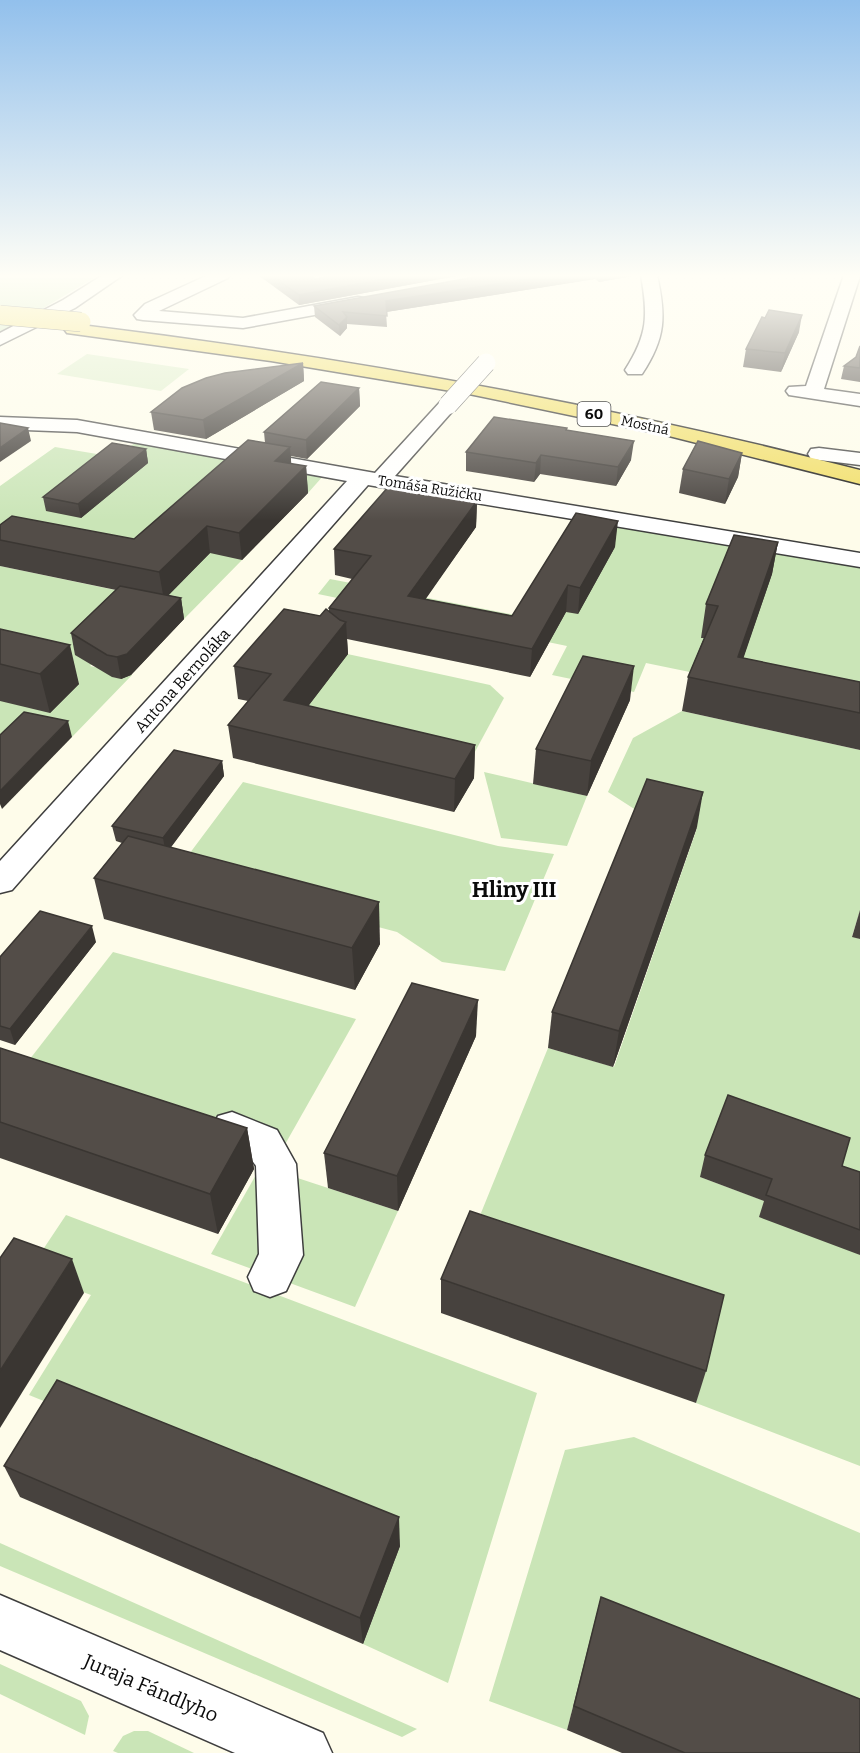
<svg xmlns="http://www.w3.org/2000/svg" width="860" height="1753" viewBox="0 0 860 1753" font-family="Bitter,serif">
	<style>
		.green { fill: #cae5b7 }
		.pitch { fill: #dcedc8 }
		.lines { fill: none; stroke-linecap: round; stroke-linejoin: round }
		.minor-casing { stroke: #3e3e3e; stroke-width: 3 }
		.major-casing { stroke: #1c1c1c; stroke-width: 3 }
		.minor { fill: #fff; fill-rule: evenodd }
		.major { fill: #f1de67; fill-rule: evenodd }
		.minor-bridge-casing { stroke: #3e3e3e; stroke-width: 20; stroke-linecap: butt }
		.major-bridge-casing { stroke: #1c1c1c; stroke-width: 20; stroke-linecap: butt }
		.minor-bridge { stroke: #fff; stroke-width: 19 }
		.major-bridge { stroke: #f1de67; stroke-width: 19 }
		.wall { fill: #47423e }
		.shaded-wall { fill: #3a3632 }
		.building { fill: #534d48; stroke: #3a3632; stroke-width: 1.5 }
		.labels { text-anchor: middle; stroke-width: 6; stroke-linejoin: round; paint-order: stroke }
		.far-street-label { font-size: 14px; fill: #0b0b0b; stroke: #fff }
		.shield { fill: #fff; stroke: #545454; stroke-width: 1.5 }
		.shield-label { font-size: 15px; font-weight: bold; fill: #0b0b0b }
		.street-label { font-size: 16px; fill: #0b0b0b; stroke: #fff }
		.near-street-label { font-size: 20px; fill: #0b0b0b; stroke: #fff }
		.district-label { font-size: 22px; font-weight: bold; fill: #0b0b0b; stroke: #fff }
	</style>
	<rect width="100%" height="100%" fill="#fefcea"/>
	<g class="green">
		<polygon points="0,275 99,275 0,334"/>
		<polygon points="135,443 324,475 308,493 235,480 242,560 184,619 102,654 90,666 113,671 112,677 122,678 128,674 132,675 72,737 28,727 0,755 0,566 163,600 0,558 0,486 55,447 115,457"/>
		<polygon points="586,518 860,565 860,707 646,663 634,692 552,675 567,646 318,594 330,579 526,617"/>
		<polygon points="329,650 490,685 504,698 470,761 276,716"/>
		<polygon points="682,711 860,750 860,911 852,936 860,939 860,1197 700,1177 765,1201 860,1255 860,1466 696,1403 714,1329 468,1245 548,1048 614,1067 697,828 642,814 608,792 633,738"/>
		<polygon points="484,772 587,796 567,846 501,838"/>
		<polygon points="243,782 498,846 554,854 505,971 442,962 397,932 175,873"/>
		<polygon points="113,952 356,1019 279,1155 19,1073"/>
		<polygon points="261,1166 398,1211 355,1307 211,1254"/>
		<polygon points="66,1215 537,1393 448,1683 363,1644 400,1546 29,1395 91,1295 28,1272"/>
		<polygon points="634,1437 860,1533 860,1730 594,1625 567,1730 489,1701 565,1450"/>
		<polygon points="0,1543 417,1729 402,1737 0,1566"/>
		<polygon points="0,1664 81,1701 89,1716 85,1735 0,1694"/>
		<polygon points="134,1731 148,1731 194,1753 118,1753 113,1751 123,1736"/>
	</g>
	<polygon class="pitch" points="87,354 189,369 161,391 57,374"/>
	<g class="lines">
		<defs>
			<g id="minor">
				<polygon points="103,275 123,275 75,308 0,345 0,333 63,300"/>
				<polygon points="208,275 230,275 228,278 159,311 243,318 358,297 364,298 367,302 364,306 358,307 243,328 143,320 137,319 134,315 145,304"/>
				<path d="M641,275H657C666,316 666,338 642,374H628L625,370C648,334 648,316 641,275Z"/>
				<polygon points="844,275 860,276 824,389 860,394 860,406 789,395 786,391 789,387 806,386"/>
				<polygon points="448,399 455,401 458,405 395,476 860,553 860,567 368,485 12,890 0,893 0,861 347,481 77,432 0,429 0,417 77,420 375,473 441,401"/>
				<polygon points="819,448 860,453 860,465 811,459 808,454 811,449"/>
				<path d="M232,1112L277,1130L296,1164L303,1255L286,1291L270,1297L254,1291L248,1277L259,1254L256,1166C242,1142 224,1152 212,1128L218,1116Z"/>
				<polygon points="0,1595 323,1733 332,1753 235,1753 0,1650"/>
			</g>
			<path id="major" d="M73,324C339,356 601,403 860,470V484L665,435L469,394L271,361L67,333L64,329L67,325Z"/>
		</defs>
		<use href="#minor" class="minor-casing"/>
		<use href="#major" class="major-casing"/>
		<use href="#minor" class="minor"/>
		<use href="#major" class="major"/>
		<defs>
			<polyline id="minor-bridge" points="448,405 486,363"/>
			<polyline id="major-bridge" points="0,315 81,322"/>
		</defs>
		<use href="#minor-bridge" class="minor-bridge-casing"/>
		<use href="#major-bridge" class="major-bridge-casing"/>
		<use href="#minor-bridge" class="minor-bridge"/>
		<use href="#major-bridge" class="major-bridge"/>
	</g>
	<g class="wall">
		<polygon points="258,275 311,275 315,279 336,275 462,275 299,305"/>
		<polygon points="486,275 638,275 599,282 595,279 386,312 387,327 347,324 347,328 340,336 315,317 314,306"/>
		<polygon points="799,332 781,372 743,367 746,349"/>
		<polygon points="860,346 860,382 841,379 844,366 856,357"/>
		<polygon points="303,363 304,381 206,439 154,430 151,412"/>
		<polygon points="359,388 360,406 307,459 291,456 291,464 306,466 308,493 242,560 210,553 168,595 181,598 184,619 131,675 121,679 112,677 75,655 71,633 116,590 0,566 0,525 134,539 265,443 264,432"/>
		<polygon points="567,430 631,460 616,486 540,474 534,482 466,471 466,452"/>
		<polygon points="146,449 148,463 81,518 46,511 43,497"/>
		<polygon points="742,453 738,477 725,504 679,493 683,469"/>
		<polygon points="477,501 476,527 425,599 512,616 615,547 578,614 566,612 530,677 347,639 348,654 308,706 475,745 474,778 454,812 233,758 228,725 248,701 238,699 234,666 320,616 329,612 329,608 352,579 335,575 334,549"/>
		<polygon points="778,542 772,574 743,658 860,682 860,750 682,711 688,677 704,638 701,638 706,604"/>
		<polygon points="0,629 79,684 50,713 0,701"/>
		<polygon points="630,700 587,796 533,784 536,749"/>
		<polygon points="222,761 224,776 170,848 380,944 355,990 104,919 94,878 122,843 116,841 112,826"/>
		<polygon points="697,827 613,1067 548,1048 552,1012"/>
		<polygon points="860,910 860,939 852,937"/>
		<polygon points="96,942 15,1045 0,1040 0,957"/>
		<polygon points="476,1036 398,1211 328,1188 324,1153"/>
		<polygon points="0,1048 247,1128 254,1169 218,1234 0,1158"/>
		<polygon points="705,1155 842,1166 860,1172 860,1255 759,1217 764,1201 700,1177"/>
		<polygon points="441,1279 706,1371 696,1403 441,1313"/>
		<polygon points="4,1466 400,1546 363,1644 20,1497"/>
		<polygon points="601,1597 860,1753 622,1753 567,1730"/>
	</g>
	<g class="shaded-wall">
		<polygon points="406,275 462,275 299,305 299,295"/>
		<polygon points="556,275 595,275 595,279 386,312 386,301"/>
		<polygon points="599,275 638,275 599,282"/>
		<polygon points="802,315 799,332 781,372 785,353"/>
		<polygon points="347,317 347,328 340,336 339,325"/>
		<polygon points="303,363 304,381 206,439 203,420"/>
		<polygon points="359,388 360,406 307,459 306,440"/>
		<polygon points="28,428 31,441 0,462 0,448"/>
		<polygon points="634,441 631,460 616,486 618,467"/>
		<polygon points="290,447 292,473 275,461"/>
		<polygon points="146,449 148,463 81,518 78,504"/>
		<polygon points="742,453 738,477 725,504 729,479"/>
		<polygon points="541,455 540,474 534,482 536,463"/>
		<polygon points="306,466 308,493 242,560 239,533"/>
		<polygon points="477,501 476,527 409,623 408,596"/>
		<polygon points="618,521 615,547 578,614 580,588"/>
		<polygon points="207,526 210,553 164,600 159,572"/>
		<polygon points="778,542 772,574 734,686 738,657"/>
		<polygon points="568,585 566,612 530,677 532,649"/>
		<polygon points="181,598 184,619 131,675 121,679 117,657"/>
		<polygon points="346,622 348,654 287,734 284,700"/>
		<polygon points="70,645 79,684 50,713 40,674"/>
		<polygon points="634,666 630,700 587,796 591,761"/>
		<polygon points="68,721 72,737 2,809 0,804 0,791"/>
		<polygon points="475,745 474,778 454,812 455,779"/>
		<polygon points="222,761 224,776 166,854 163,838"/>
		<polygon points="703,792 697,827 613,1067 619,1031"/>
		<polygon points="379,902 380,944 355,990 352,948"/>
		<polygon points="92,926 96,942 15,1045 10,1029"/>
		<polygon points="478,1000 476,1036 398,1211 397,1176"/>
		<polygon points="247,1128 254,1169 218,1234 210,1194"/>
		<polygon points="72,1259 84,1293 0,1428 0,1371"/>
		<polygon points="399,1517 400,1546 363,1644 360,1618"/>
	</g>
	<g class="building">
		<polygon points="271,275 311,275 315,279 336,275 406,275 299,295"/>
		<polygon points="486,275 556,275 386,301 387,316 343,312 347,317 339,325 314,306"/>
		<polygon points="769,310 802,315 785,353 746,349 762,317 765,318"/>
		<polygon points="860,346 860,368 844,366 856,357"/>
		<polygon points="303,363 203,420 151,412 182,388 206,378 225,373"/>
		<polygon points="321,382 359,388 306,440 264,432"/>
		<polygon points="494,417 567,428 566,430 634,441 618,467 541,455 536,463 466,452"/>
		<polygon points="0,423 28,428 0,448"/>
		<polygon points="248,440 290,447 275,461 306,466 239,533 207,526 159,572 0,540 0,525 12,516 134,539"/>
		<polygon points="698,441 742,453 729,479 683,469"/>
		<polygon points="112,443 146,449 78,504 43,497"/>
		<polygon points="389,486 477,501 408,596 512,616 576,513 618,521 580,588 568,585 532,649 329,608 371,556 334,549"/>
		<polygon points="734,535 778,542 738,657 860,682 860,713 688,677 718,606 706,604"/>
		<polygon points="120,586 181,598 127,654 117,657 107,655 71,633"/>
		<polygon points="284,609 320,616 326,609 340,620 346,622 284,700 475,745 455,779 228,725 271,674 234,666"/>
		<polygon points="0,629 70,645 40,674 0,664"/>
		<polygon points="583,656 634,666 591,761 536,749"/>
		<polygon points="24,712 68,721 0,791 0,735"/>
		<polygon points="174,750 222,761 163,838 112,826"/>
		<polygon points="647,779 703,792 619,1031 552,1012"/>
		<polygon points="128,836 379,902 352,948 94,878"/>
		<polygon points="40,911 92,926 10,1029 0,1026 0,957"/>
		<polygon points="412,983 478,1000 397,1176 324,1153"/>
		<polygon points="0,1048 247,1128 210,1194 0,1122"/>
		<polygon points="728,1095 850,1138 842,1166 860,1172 860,1230 766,1195 772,1179 705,1155"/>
		<polygon points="470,1211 724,1295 706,1371 441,1279"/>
		<polygon points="14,1238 72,1259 0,1371 0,1258"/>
		<polygon points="57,1380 399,1517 360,1618 4,1466"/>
		<polygon points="601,1597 860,1699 860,1753 685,1753 574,1706"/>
	</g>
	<linearGradient id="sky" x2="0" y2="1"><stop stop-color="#92c0ec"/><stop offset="0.53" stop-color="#fffef6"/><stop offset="1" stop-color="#fffef6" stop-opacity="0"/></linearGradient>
	<rect width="860" height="521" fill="url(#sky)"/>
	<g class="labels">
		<g class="far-street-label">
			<text transform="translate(645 425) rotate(12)" y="5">Mostná</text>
			<text transform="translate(430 488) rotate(9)" y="5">Tomáša Ružičku</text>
		</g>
		<rect class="shield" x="577.5" y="402" width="33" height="24" rx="4.5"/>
		<g class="shield-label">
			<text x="594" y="419">60</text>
		</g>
		<g class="street-label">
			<text transform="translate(182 680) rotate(-48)" y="6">Antona Bernoláka</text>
		</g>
		<g class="near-street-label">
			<text transform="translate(151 1688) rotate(23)" y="7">Juraja Fándlyho</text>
		</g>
		<g class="district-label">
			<text x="514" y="897">Hliny III</text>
		</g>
	</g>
</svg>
